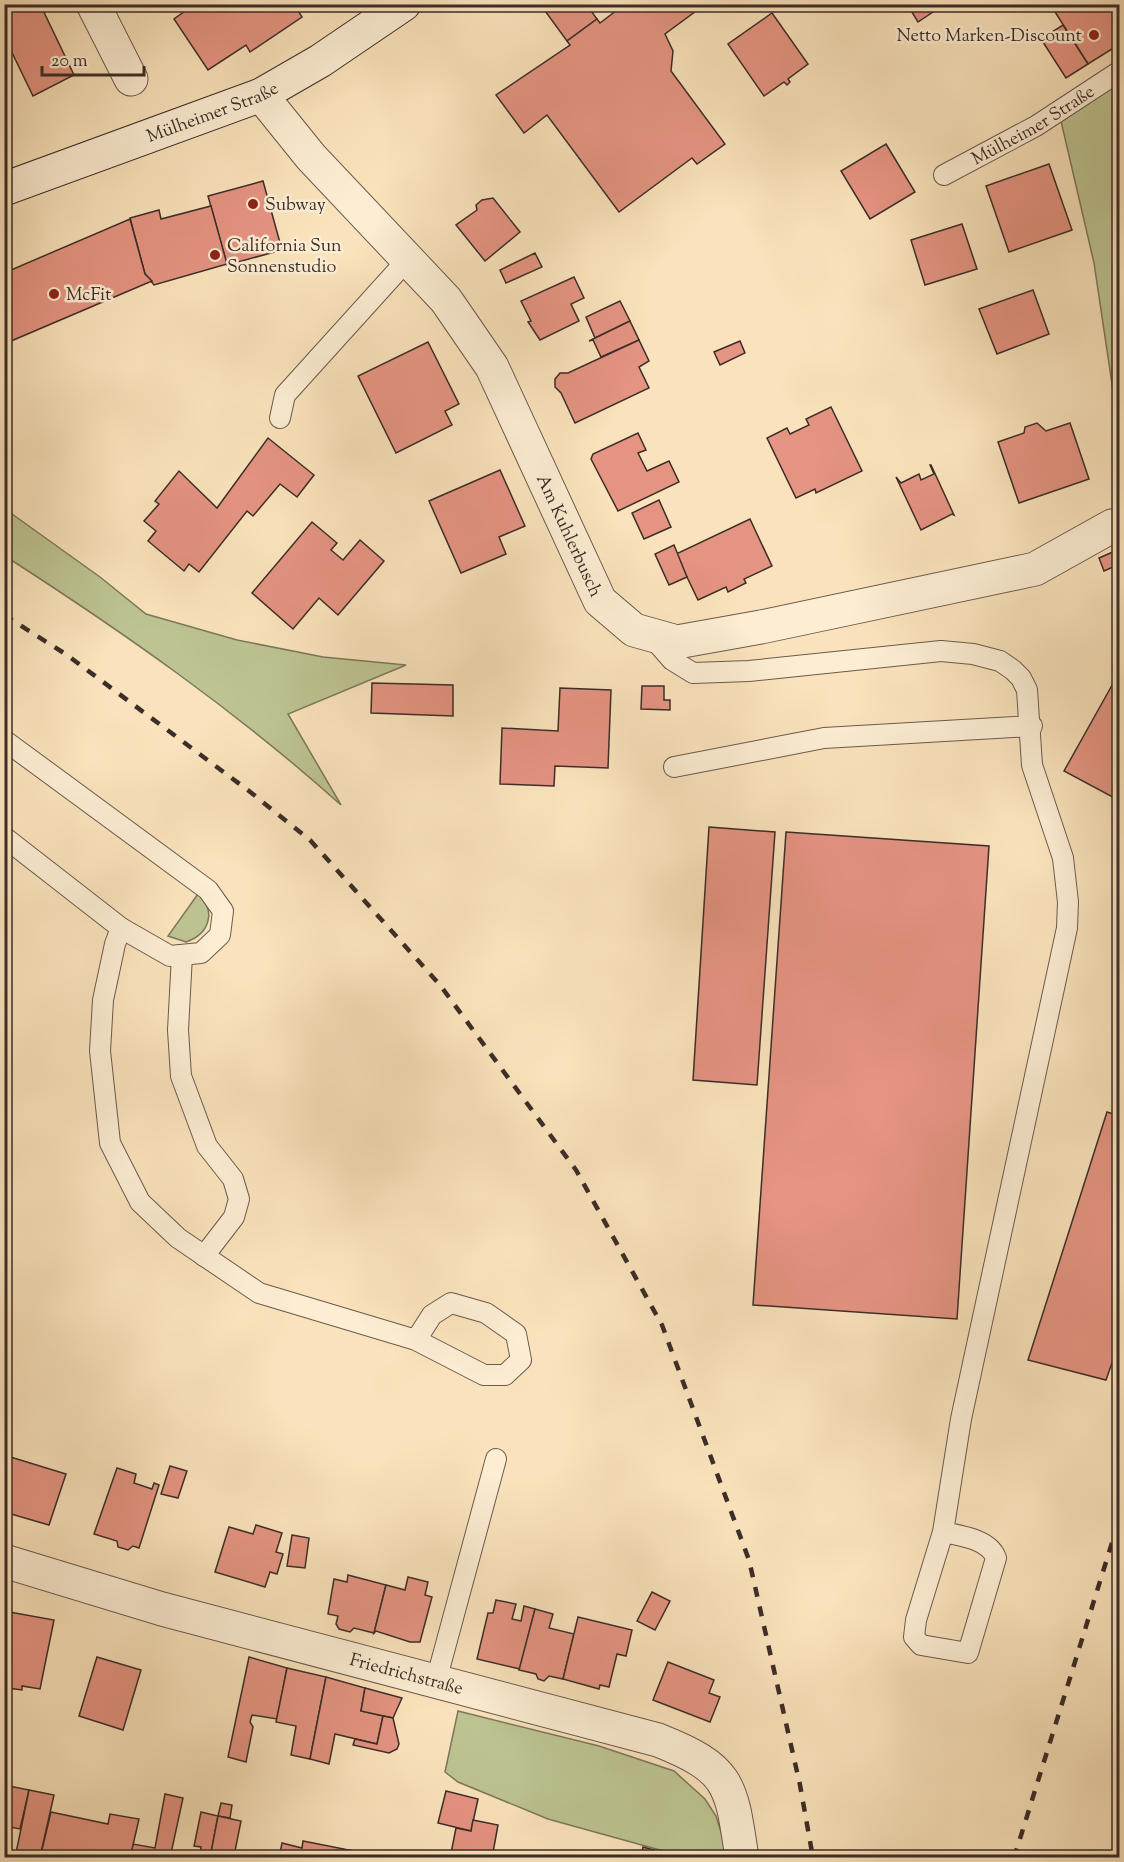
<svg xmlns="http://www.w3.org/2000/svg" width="1124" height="1862" viewBox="0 0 1124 1862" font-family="'Sorts Mill Goudy',serif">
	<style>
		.green { fill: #bdc492; stroke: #7c785d; stroke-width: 1.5 }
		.building { fill: #e59482; stroke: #3b2d28; stroke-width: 1.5 }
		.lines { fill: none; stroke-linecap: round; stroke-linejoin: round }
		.lane-casing { stroke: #6b5a4d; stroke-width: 22 }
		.street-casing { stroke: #6b5a4d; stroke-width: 35 }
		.secondary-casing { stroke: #3b2d28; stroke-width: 35 }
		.lane { stroke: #fcedd3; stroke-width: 20 }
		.street { stroke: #fcedd3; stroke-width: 33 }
		.secondary { stroke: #fcedd3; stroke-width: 33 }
		.rail { stroke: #3b2d28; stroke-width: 4.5; stroke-dasharray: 10 10; stroke-linecap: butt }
		.poi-dot { fill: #8f2418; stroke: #fcedd3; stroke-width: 2 }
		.labels { text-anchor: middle; stroke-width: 5; stroke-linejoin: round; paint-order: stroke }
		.poi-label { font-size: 18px; fill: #3b2d28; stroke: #fcedd3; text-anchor: start }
		.street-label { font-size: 18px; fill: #3b2d28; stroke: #fcedd3 }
	</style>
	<rect width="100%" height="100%" fill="#fae3bc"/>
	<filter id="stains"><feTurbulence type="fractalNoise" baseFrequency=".00333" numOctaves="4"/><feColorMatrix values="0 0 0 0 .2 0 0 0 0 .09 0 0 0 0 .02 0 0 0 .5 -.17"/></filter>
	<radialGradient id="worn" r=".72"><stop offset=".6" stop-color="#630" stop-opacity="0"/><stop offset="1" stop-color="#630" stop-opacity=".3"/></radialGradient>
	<g class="green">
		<polygon points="1119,83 1119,431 1094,263 1061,121"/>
		<path d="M5,509L100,577L146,614L237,640L323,657L406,665L288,714L341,805C236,711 123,632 5,556Z"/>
		<path d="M198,894C217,912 209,934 186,942L168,936Z"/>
		<polygon points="458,1711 599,1746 674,1771 705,1799 716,1816 729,1857 685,1857 548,1819 458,1782 445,1772"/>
	</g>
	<g class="building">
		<polygon points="18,4 40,4 74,75 33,96 4,36 4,11"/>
		<polygon points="195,4 294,4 302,17 250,52 246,45 208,70 174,19"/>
		<polygon points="540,4 586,4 597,19 567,41"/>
		<polygon points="619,4 691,4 696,11 665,34 673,51 671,71 725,144 697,164 692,158 619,212 547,115 524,133 496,95 570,45 567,41 597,19 600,23 617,10"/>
		<polygon points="907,4 945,4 918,22"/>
		<polygon points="1050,4 1120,4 1120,44 1088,64"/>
		<polygon points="772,13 808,64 788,79 790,82 787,85 784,82 764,96 728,44"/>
		<polygon points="1063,25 1088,64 1066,78 1041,39"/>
		<polygon points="886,144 915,192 870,219 841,171"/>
		<polygon points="1049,164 1072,230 1009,252 986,186"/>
		<polygon points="263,181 282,250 227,265 208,196"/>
		<polygon points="493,198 520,232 485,261 456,225 477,210 476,205 482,200"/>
		<polygon points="211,206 227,264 154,285 145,274 130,218 159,210 161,219"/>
		<polygon points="130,219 145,274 152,281 4,344 4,273"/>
		<polygon points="962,224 977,269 925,285 911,240"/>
		<polygon points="535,253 542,267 506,283 500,270"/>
		<polygon points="574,277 584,298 571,304 579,321 540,340 528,322 531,321 521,301"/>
		<polygon points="1033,290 1049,334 997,354 979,309"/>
		<polygon points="620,301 630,321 595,338 586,317"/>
		<polygon points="630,321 639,340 601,357 593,340 589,341"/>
		<polygon points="639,340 649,361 639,367 649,388 575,423 561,393 555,387 555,379 560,373 568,373"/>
		<polygon points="740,341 745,353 720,365 714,352"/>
		<polygon points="428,342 459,404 445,411 452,425 396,453 358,376"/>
		<polygon points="831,407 862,471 816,493 815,489 796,498 767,438 787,428 790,434 809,425 806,419"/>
		<polygon points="1037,423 1046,431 1070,423 1089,479 1019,503 998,442 1024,433 1025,427"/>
		<polygon points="638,433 646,450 638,453 647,471 669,461 679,482 618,511 591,459 593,454"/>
		<polygon points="268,438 314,475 297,497 280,484 253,516 247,511 199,572 189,564 184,571 148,541 156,531 144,521 159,504 155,501 179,471 217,508"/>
		<polygon points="930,465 931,465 954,515 952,514 921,530 896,477 901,483 919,474 921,480 934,474"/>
		<polygon points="500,470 525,526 499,537 506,554 461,573 429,501"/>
		<polygon points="659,500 671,527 644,539 632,513"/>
		<polygon points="750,519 772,566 744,579 746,583 728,592 726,587 698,600 676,554"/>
		<polygon points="312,522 337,543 331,550 343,560 360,540 384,561 338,615 319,598 293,629 252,593"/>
		<polygon points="674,545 687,577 669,585 655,554"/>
		<polygon points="1120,549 1120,564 1104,571 1099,558"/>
		<polygon points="1120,671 1120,801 1064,771"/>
		<polygon points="372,683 453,685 453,716 371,713"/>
		<polygon points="642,686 664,686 664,700 670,700 670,710 641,709"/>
		<polygon points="560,688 611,690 608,768 555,766 554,786 500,784 502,728 558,731"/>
		<polygon points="709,827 775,832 757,1085 693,1080"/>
		<polygon points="786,832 989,846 957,1319 753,1305"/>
		<polygon points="1107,1112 1120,1116 1120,1340 1106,1380 1028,1360"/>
		<polygon points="4,1455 66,1474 49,1525 4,1512"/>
		<polygon points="170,1466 187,1471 178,1498 161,1494"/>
		<polygon points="117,1468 136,1474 134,1483 152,1489 154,1483 159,1485 139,1548 133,1546 128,1550 118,1547 117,1541 94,1534"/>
		<polygon points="256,1525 282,1533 276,1552 283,1554 277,1574 270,1572 265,1587 215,1572 229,1527 253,1534"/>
		<polygon points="292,1535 309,1538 305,1568 287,1566"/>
		<polygon points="348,1575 386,1585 374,1633 354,1628 350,1632 339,1629 336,1624 338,1616 328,1614 334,1579 347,1582"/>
		<polygon points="408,1577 428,1582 425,1595 432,1597 420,1642 410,1642 376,1631 374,1633 386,1585 405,1590"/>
		<polygon points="652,1592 670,1601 655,1630 637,1621"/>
		<polygon points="496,1600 516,1604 512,1619 521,1621 524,1606 535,1609 520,1669 477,1659 488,1613 493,1613"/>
		<polygon points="535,1609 553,1614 549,1628 574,1634 563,1679 549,1676 544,1681 538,1679 536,1674 519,1670"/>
		<polygon points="4,1611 54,1620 40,1689 22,1686 22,1690 8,1688 9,1683 4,1682"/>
		<polygon points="578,1617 632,1630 626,1656 617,1654 609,1687 600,1685 599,1689 563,1679"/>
		<polygon points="97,1657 141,1670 123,1730 79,1716"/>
		<polygon points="249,1657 287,1668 277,1719 252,1715 250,1722 253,1727 246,1762 228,1757"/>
		<polygon points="668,1662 714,1680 709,1693 720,1697 710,1722 653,1700"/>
		<polygon points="287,1668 326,1677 310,1759 291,1755 296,1726 276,1722"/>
		<polygon points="326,1677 365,1688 361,1711 383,1716 377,1744 335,1734 329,1764 310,1759"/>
		<polygon points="365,1688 402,1698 393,1718 361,1711"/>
		<polygon points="383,1716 393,1718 399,1744 397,1749 389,1753 353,1745 355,1739 377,1744"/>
		<polygon points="4,1785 29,1790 20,1829 4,1826"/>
		<polygon points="29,1790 54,1795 40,1857 16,1853"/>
		<polygon points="446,1791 478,1799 471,1831 438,1823"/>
		<polygon points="165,1794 183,1798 170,1858 130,1858 133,1844 155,1848"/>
		<polygon points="221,1803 232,1805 230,1818 218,1816"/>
		<polygon points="51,1812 108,1824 110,1814 139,1819 130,1858 40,1858"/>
		<polygon points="201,1812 218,1816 210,1858 200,1857 201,1847 194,1846"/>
		<polygon points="218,1816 241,1821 234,1856 230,1858 210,1858"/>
		<polygon points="473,1820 498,1825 492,1858 450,1858 456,1828 471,1831"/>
		<polygon points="303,1841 349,1850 347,1858 279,1858 282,1843 302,1848"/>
		<polygon points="643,1847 654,1850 653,1858 641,1858"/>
		<polygon points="349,1850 386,1858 347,1858"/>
		<polygon points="172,1851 200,1857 204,1858 170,1858"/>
	</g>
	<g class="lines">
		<defs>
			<g id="lane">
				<path id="s1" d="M944,175L1036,126L1120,71"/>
				<polyline points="280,418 285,395 408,259"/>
				<path d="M652,637L672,660L693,673L749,671L941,651L973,654L1000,661L1013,670L1021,678L1027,690L1032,765L1063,858L1068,902L1067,928L961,1419L943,1532C961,1536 989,1539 996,1558L968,1653L921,1645L914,1637L916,1620L943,1532"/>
				<polyline points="4,740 208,890 223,911 220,935 201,953 170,956 121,928"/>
				<polyline points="674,767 824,738 1032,726"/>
				<polyline points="4,837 121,928 115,944 103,1000 100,1051 110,1143 140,1202 178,1238 259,1293 416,1340 484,1375 505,1375 521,1360 516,1334 486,1313 451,1303 432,1315 416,1340"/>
				<polyline points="182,955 178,1030 181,1076 207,1146 233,1179 239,1199 234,1217 204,1256"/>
				<polyline points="436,1681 496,1459"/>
			</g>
			<g id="street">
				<polyline points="93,4 131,79"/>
				<path id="s2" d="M261,95L311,157L446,300L492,367L600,601L634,630L677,642L761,627L1035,569L1112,526"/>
				<path id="s3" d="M4,1561L162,1609L658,1740C731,1769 731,1784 742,1858"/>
			</g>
			<g id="secondary">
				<path id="s4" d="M4,189L261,95L320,61L404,4"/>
			</g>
		</defs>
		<use href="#lane" class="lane-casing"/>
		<use href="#street" class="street-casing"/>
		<use href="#secondary" class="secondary-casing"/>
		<use href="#lane" class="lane"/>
		<use href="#street" class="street"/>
		<use href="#secondary" class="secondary"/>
		<g class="rail">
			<polyline points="4,615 67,655 249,791 310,840 440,985 576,1170 662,1325 749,1560 800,1785 813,1858"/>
			<polyline points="1014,1858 1120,1517"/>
		</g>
	</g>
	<g class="poi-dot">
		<circle cx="1094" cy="35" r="6"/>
		<circle cx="253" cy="204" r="6"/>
		<circle cx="215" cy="255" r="6"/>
		<circle cx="54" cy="294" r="6"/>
	</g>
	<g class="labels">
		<g class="poi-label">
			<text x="1082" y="41" text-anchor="end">Netto Marken-Discount</text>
			<text x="265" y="210">Subway</text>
			<text x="227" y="251">California Sun<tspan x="227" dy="21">Sonnenstudio</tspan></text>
			<text x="66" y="300">McFit</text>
		</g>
		<g class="street-label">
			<text dy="6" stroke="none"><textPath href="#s4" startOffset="222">Mülheimer Straße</textPath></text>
			<text dy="6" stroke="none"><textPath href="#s1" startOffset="102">Mülheimer Straße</textPath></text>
			<text dy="6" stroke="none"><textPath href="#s2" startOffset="543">Am Kuhlerbusch</textPath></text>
			<text dy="6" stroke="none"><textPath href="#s3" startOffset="418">Friedrichstraße</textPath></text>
		</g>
	</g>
	<rect width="1124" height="1862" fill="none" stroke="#fae3bc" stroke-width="24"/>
	<rect x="6" y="6" width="1112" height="1850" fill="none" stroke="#3b2d28" stroke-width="3"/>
	<rect x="12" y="12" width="1100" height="1838" fill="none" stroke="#3b2d28" stroke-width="1.5"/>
	<path d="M42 66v9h102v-9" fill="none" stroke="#3b2d28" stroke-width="3"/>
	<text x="51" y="66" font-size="18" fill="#3b2d28" stroke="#fcedd3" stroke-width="4.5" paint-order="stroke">20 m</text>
	<rect width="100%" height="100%" filter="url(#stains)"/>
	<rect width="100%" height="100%" fill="url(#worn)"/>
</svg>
